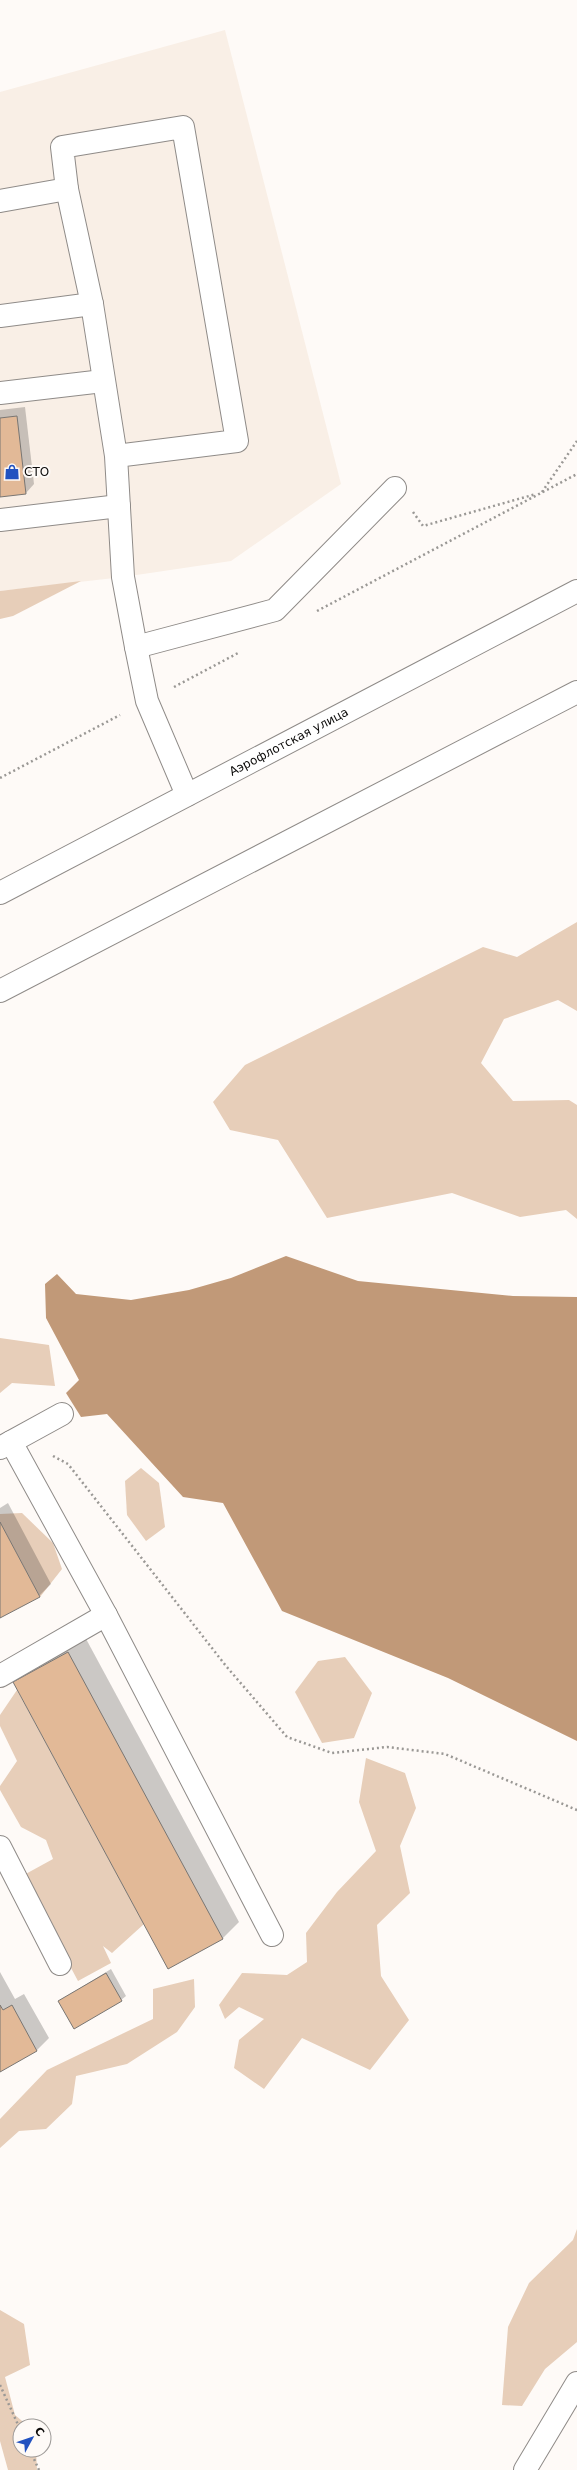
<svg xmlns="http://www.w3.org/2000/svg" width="577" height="2470" viewBox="0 0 577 2470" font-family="'DejaVu Sans',sans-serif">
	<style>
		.built { fill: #f9efe6 }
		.green { fill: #e7ceb9 }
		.water { fill: #c19978 }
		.shadow { fill: #0003 }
		.building { fill: #e2b997; stroke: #797673 }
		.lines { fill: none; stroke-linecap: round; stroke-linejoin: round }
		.minor-casing { stroke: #8f8b88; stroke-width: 24 }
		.major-casing { stroke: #8f8b88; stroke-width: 24 }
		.path { stroke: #9a9895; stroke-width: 2.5; stroke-dasharray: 2 3; stroke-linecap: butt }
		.minor { stroke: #fff; stroke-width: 22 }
		.major { stroke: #fff; stroke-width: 22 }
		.labels { text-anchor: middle; stroke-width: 4; stroke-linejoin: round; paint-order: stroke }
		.poi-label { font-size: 12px; fill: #0c0b0a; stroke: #fefaf7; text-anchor: start }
		.street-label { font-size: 12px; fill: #0c0b0a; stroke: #fefaf7 }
	</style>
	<rect width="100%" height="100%" fill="#fefaf7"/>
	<polygon class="built" points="225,30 341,484 231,561 123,577 0,591 0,92"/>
	<g class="green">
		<polygon points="81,581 13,616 0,619 0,591"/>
		<polygon points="577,922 577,1011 558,1000 504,1019 481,1063 513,1101 569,1100 577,1105 577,1219 566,1210 520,1217 452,1193 327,1218 278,1140 230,1130 213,1102 245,1065 483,947 517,957"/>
		<polygon points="0,1338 49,1345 55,1386 12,1383 0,1393"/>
		<polygon points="141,1468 159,1483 165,1527 146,1541 127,1515 125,1481"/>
		<polygon points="22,1513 53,1543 62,1569 40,1597 0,1522 0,1514"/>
		<polygon points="345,1657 372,1693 354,1738 322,1743 295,1692 318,1661"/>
		<polygon points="17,1690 144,1924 112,1953 103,1946 111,1963 78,1981 22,1876 53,1859 46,1840 21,1827 0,1790 0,1786 17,1761 0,1726 0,1715"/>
		<polygon points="366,1758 405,1773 416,1808 400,1846 410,1893 377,1925 381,1976 409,2020 370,2070 302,2038 264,2089 234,2068 239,2040 264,2019 239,2007 225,2019 219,2005 242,1973 287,1975 307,1962 306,1933 337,1892 376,1851 359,1802"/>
		<polygon points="194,1979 195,2007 177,2032 127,2064 76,2076 72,2104 46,2129 19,2131 0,2148 0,2119 47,2070 153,2019 153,1989"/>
		<polygon points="577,2229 577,2342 545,2369 522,2406 502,2405 508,2327 529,2283 573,2240"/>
		<polygon points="0,2310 24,2324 30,2365 5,2377 15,2415 28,2426 20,2426 20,2450 36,2450 37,2470 8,2470 0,2441"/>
	</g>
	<polygon class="water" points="286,1256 358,1281 513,1296 577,1297 577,1741 448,1678 282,1611 223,1503 183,1497 107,1414 81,1417 66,1393 79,1380 46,1318 45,1284 57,1274 76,1294 131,1300 189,1290 231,1278"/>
	<g class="shadow">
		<polygon points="25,407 34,484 26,493 0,496 0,410"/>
		<polygon points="8,1503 51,1584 39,1596 0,1617 0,1508"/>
		<polygon points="85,1637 239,1922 223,1938 168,1967 14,1682 31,1666"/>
		<polygon points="111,1969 126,1996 121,2000 59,2001"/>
		<polygon points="0,1972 15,1999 24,1994 49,2038 37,2050 0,2071"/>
	</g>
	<g class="building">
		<polygon points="17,416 26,494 0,497 0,418"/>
		<polygon points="0,1522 40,1597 0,1618"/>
		<polygon points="68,1652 223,1939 168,1969 13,1682"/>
		<polygon points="106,1973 122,2001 74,2029 58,2001"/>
		<polygon points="0,2005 3,2010 12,2005 37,2051 0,2072"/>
	</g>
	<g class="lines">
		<defs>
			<g id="minor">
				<polyline points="0,201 67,189"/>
				<polyline points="0,316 92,304"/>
				<polyline points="0,393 103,381"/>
				<polyline points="116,456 237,441 183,127 62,147 67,189 92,304 116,456 123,577 136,647 147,701 187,795"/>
				<polyline points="0,520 119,506"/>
				<polyline points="136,647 275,610 395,488"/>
				<polyline points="11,1442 106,1615 272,1935"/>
				<polyline points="0,1448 62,1414"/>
				<polyline points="0,1676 106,1615"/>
				<polyline points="0,1847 60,1964"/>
				<polyline points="525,2470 577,2383"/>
			</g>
			<g id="major">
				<path id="s1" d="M0,893L577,591"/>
				<polyline points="0,991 577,692"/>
			</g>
		</defs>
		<use href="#minor" class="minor-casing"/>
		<use href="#major" class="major-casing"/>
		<g class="path">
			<polyline points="542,492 577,441"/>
			<polyline points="413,512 423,526 536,494"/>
			<polyline points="317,611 577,474"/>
			<polyline points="174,687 240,652"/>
			<polyline points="0,778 120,715"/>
			<polyline points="53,1456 68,1464 226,1666 287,1737 332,1753 387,1747 445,1754 577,1810"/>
			<polyline points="0,2385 20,2429"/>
			<polyline points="30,2450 39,2470"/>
		</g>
		<use href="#minor" class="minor"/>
		<use href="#major" class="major"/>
	</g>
	<defs>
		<symbol id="shop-bare" viewBox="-9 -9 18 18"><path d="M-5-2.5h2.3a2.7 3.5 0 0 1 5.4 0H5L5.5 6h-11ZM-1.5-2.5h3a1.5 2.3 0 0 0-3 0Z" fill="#2252c0" stroke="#fefaf7" stroke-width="2.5" paint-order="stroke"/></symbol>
	</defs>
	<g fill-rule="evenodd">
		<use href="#shop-bare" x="1" y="461" width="22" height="22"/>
	</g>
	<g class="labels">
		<g class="poi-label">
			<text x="24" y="476">СТО</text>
		</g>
		<g class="street-label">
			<text dy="4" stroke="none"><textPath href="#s1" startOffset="326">Аэрофлотская улица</textPath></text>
		</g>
	</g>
	<g transform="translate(32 2438) rotate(50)"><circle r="19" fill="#fefaf7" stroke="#9d9a98"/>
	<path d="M0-3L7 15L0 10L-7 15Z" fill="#2252c0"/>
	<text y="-6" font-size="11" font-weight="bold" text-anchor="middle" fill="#0c0b0a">С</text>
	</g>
</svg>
